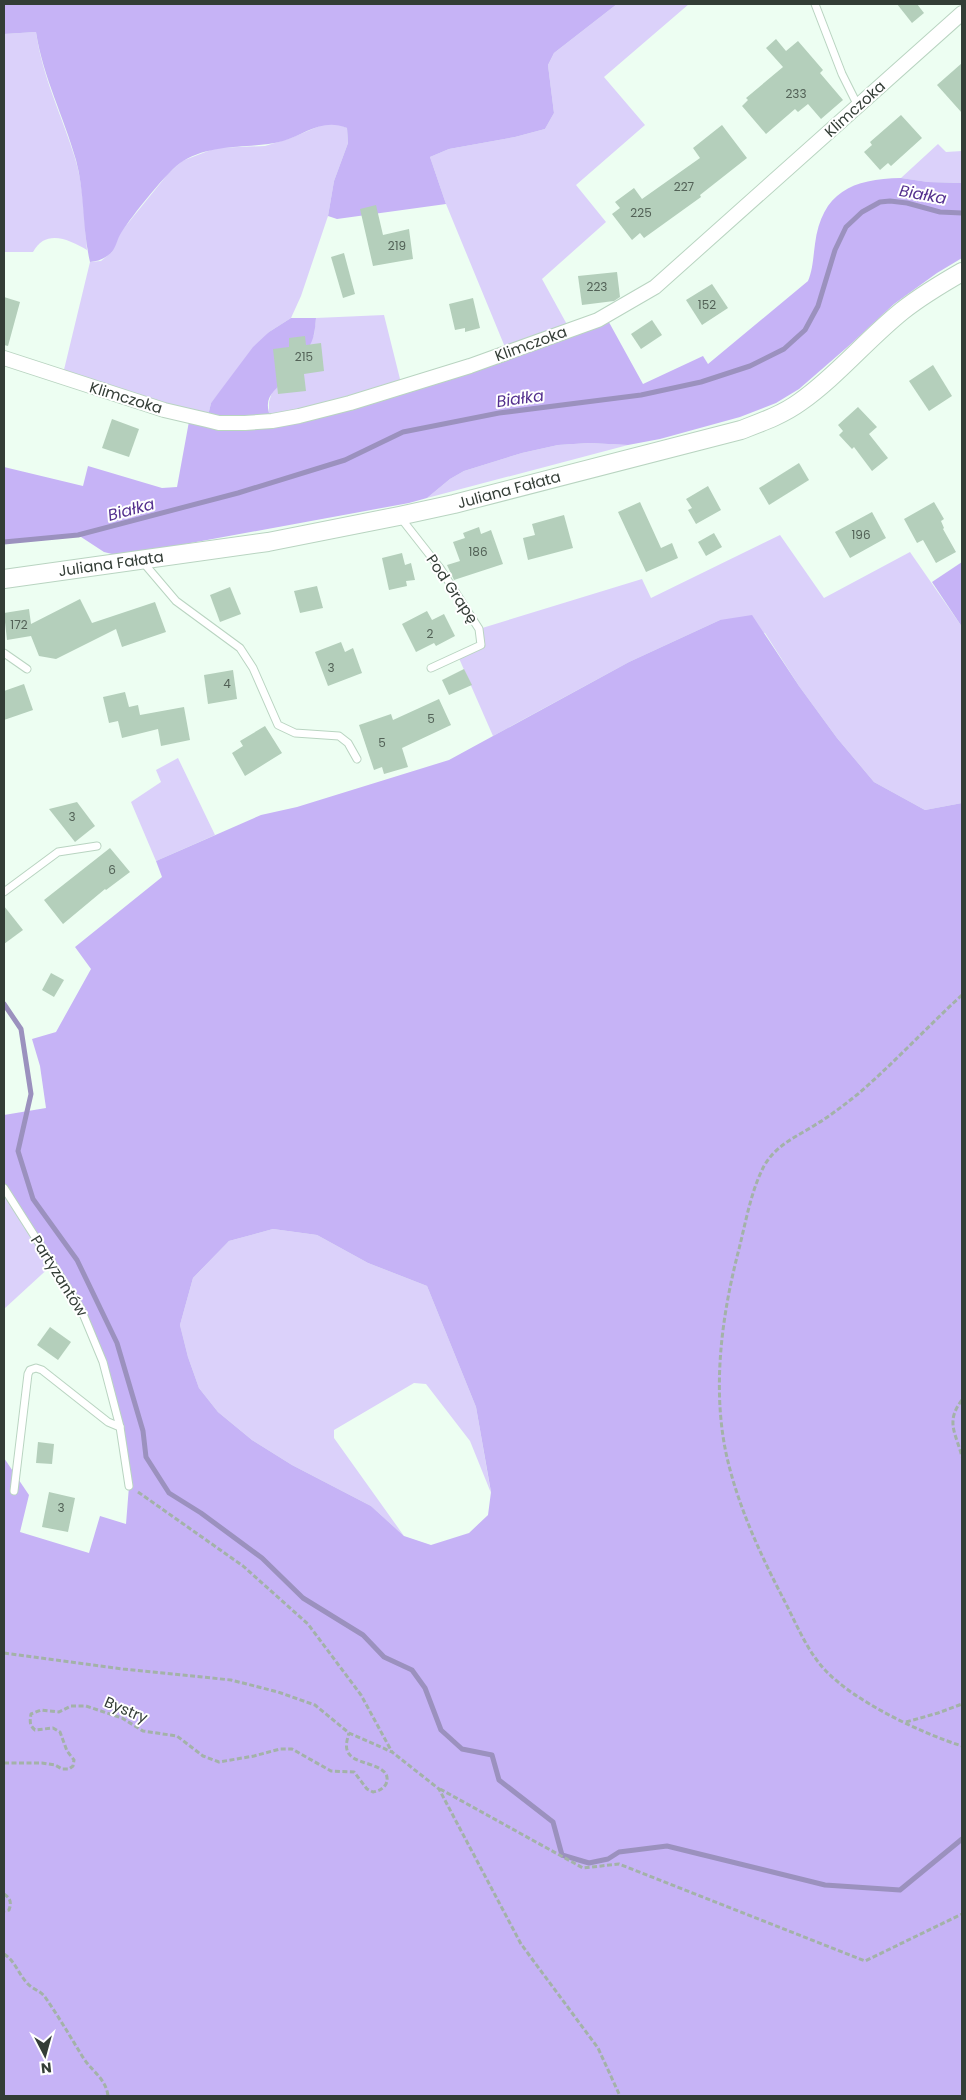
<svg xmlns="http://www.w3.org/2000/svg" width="966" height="2100" viewBox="0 0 966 2100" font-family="Poppins,sans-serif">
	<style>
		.green { fill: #dbd1fa }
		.forest { fill: #c6b3f6; fill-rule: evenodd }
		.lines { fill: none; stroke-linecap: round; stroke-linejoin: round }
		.stream { stroke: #9b91be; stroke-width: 5 }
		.building { fill: #b4cfbb }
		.service-casing { stroke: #b9d4c1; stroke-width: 9 }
		.minor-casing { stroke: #b9d4c1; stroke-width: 16 }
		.tertiary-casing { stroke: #b9d4c1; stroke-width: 20 }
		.path { stroke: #a3b2a8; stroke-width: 3; stroke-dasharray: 5 2.5; stroke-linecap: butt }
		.service { stroke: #fff; stroke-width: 7 }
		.minor { stroke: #fff; stroke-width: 14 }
		.tertiary { stroke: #fff; stroke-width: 18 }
		.labels { text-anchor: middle; stroke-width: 4; stroke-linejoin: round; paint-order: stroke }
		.number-label { font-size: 12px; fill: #536257 }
		.street-label { font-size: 15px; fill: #333d36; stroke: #fff }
		.water-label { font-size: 16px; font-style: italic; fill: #54308e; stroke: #fff }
	</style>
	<rect width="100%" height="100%" fill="#edfef2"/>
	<g class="green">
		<polygon points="617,4 689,4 604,77 645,125 576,185 606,222 542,279 570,330 507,352 446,204 430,157 449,149 515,137 545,129 554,113 548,65 554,53"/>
		<path d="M36,32C42,76 62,116 75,158C84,187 84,219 87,250C70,240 46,228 33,252H4V34Z"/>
		<polygon points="336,123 347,128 348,143 334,181 328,216 301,296 291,318 269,332 211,403 207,420 62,378 90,262 101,261 112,252 120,233 167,175 182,161 216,148 265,146 291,138 322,125"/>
		<polygon points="938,144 946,152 962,151 962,183 928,182 901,178"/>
		<polygon points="384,315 402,387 272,421 269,413 269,402 273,389 286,378 314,335 316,318"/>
		<polygon points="589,443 628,445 427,498 450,479 464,471 522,453 558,445"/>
		<polygon points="780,535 824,598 910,552 962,627 962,803 925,810 874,782 837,738 799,686 765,633 720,620 629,662 493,736 458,656 481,645 479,629 642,579 651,598"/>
		<polygon points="178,758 215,835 156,861 131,802 161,782 156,770"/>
		<polygon points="4,1188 53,1264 4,1309"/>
		<polygon points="273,1229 317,1235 368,1263 427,1286 476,1407 491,1493 470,1441 426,1384 414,1383 334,1430 334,1438 404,1536 371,1506 292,1465 252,1440 218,1412 199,1388 188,1357 180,1325 193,1278 229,1241"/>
	</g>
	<g class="forest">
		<path d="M4,4H617L554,53L548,65L554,113L545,129L515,137L449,149L430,157L446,204L337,219L328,216L334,181L348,143L347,128C322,118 306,134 283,141C248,150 216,142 183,161C169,169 131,217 121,233C117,239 116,248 111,253C104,259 99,261 90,262C82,228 85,193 76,160C64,117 43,77 36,32L4,34Z"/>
		<path d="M901,178L928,182L962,183V258L937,273L894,304L852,343L799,389L776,403L740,417L660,439L628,445L589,443L558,445L522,453L464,471L450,479L427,498L409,503L120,556L104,552L78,535L4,542V467L83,486L88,466L162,488L177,487L190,416L207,420L211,403L253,347L269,332L291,318H316C315,327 315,336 310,345C304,356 295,367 287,377C274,393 261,396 272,421L299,416L605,315L643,384L703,356L708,364L808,281C813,269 813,258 815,244C822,192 852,179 901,178Z"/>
		<polygon points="962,562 962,627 932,582"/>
		<path d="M752,615L799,686L837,738L874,782L925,810L962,803V2096H4V1458L29,1495L20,1532L89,1553L100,1516L126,1524L129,1486L103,1362L81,1309L4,1188V1115L46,1108L40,1066L32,1039L56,1032L91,969L75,947L162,877L156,861L261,815L297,807L449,760L629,662L720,620ZM273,1229L317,1235L368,1263L427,1286L476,1407L491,1492L488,1515L469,1533L431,1545L404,1536L371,1506L292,1465L252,1440L218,1412L199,1388L188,1357L180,1325L193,1278L229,1241Z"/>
	</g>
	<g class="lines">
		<g class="stream">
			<polyline points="4,542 78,535 238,493 345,460 403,432 499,413 641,395 701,382 750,366 784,349 805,330 818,306 835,250 846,227 862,212 880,202 890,201 907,203 940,212 962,213"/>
			<polyline points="4,1004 21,1029 31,1094 18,1151 33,1199 77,1260 117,1343 143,1431 146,1457 169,1493 201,1513 262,1558 303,1598 363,1635 384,1657 412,1670 425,1688 441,1730 462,1749 492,1755 499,1780 553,1822 562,1855 589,1863 608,1859 619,1852 667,1846 825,1885 900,1890 962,1839"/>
		</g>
	</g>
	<g class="building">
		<polygon points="897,4 917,4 924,13 912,23"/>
		<polygon points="776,39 786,51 798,41 823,70 820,73 843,100 821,119 808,104 798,112 795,109 766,134 742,106 748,100 746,98 783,67 766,48"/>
		<polygon points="962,63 962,113 937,85"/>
		<polygon points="901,115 922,138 891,166 888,163 880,170 864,152 872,145 870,142"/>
		<polygon points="722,125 747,158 700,195 701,197 644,238 640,233 632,240 612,214 620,208 615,202 634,188 642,199 700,158 693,148"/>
		<polygon points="376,205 383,235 409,229 413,259 373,266 360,209"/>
		<polygon points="344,253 355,294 343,298 331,257"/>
		<polygon points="617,272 620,297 614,301 582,305 578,276"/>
		<polygon points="712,284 728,308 702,325 686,300"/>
		<polygon points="4,297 20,302 8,346 4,345"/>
		<polygon points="473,298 480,328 465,332 465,328 455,330 449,304"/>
		<polygon points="652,320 662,335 641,349 631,334"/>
		<polygon points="305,336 306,345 321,343 324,371 304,374 306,391 278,394 273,349 289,347 289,338"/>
		<polygon points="933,365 952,396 929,411 909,381"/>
		<polygon points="858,407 877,427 869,434 888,458 872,471 854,447 852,449 839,435 843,431 838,425"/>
		<polygon points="112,419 139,429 129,457 102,448"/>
		<polygon points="799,463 809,480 769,505 759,488"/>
		<polygon points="708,486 721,510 696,524 688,510 692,508 686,499"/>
		<polygon points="640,502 661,548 672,543 678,558 646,572 618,512"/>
		<polygon points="934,502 944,519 941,521 944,528 943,529 956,552 936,563 923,540 917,543 904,519"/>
		<polygon points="872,512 886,538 850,558 835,532"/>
		<polygon points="564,515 573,548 528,560 523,538 535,535 532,524"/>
		<polygon points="479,527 481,534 491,530 503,564 454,580 447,565 460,561 453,542 465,538 463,533"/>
		<polygon points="714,533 722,547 706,556 698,542"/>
		<polygon points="402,553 405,565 411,563 415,580 406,581 407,586 389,590 382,558"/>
		<polygon points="317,586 323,608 300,613 294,591"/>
		<polygon points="230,587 241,614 220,622 210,595"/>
		<polygon points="80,599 92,623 155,602 166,632 122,647 116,629 56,659 39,656 31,636 7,640 4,613 29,609 31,624"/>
		<polygon points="427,611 432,620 444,614 455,636 436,646 434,643 416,652 402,624"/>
		<polygon points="341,642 345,652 353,648 362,673 328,686 315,652"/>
		<polygon points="464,669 472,685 449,695 442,680"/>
		<polygon points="233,670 237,699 208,704 204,675"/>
		<polygon points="24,684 33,710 4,720 4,691"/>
		<polygon points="125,692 129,707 138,705 140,715 184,707 190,740 161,746 158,729 122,738 118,721 109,723 103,697"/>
		<polygon points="439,699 451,725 402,748 408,767 384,774 382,767 374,770 359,725 391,714 393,720"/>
		<polygon points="265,726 282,753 245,776 232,753 243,746 240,741"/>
		<polygon points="77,802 95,826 75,842 49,809"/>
		<polygon points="110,848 130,872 106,890 105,889 63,924 44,900"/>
		<polygon points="4,906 23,930 4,944"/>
		<polygon points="51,973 64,980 54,997 42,990"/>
		<polygon points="50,1327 71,1342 58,1360 37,1345"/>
		<polygon points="38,1442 54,1444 52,1464 36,1463"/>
		<polygon points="49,1492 75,1498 68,1532 42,1527"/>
	</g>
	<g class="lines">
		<defs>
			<g id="service">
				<polyline points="815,4 842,74 858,106"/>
				<polyline points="400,517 440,568 479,629 481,645 431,668"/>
				<polyline points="142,561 176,601 240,648 253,668 278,725 295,733 339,736 348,743 357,759"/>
				<polyline points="4,653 27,669"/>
				<polyline points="4,892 58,852 97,846"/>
				<polyline points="4,1188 81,1309 103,1362 120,1427 129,1486"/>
				<polyline points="14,1491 28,1374 30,1370 36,1368 42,1370 108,1422 120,1427"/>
			</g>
			<polyline id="minor" points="4,358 164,410 207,420 219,423 245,423 272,421 299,416 350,403 470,366 598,320 655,287 962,13"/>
			<path id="tertiary" d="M4,579L268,542L399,516L454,504L741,430C762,422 782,415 800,402C837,376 866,340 902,311C921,296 941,284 962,272"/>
		</defs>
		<use href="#service" class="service-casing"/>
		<use href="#minor" class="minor-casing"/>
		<use href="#tertiary" class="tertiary-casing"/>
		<g class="path">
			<path d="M962,995C927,1027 894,1063 858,1094C844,1105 830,1116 815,1125C796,1137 776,1145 764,1166C751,1191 746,1221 739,1249C722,1314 712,1386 726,1453C737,1504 760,1554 784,1600C796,1623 807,1651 825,1670C855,1702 921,1733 962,1746"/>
			<path d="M962,1400C945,1422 956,1433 962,1457"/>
			<polyline points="138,1492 243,1566 308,1624 361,1695 392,1752"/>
			<polyline points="4,1653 123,1669 231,1680 278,1692 315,1705 349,1733 392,1752 439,1789 521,1944 598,2048 620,2096"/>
			<polyline points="906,1722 938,1713 962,1704"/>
			<path d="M4,1763H42L55,1765L62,1769H69L73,1766L74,1760L67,1751L60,1732L53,1728L35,1730C29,1725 30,1721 31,1714L41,1710L59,1712L71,1706H86L122,1718L143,1731L177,1736L203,1756L219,1762L254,1756L280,1749H292L331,1771L354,1772L367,1789L373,1792C379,1791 383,1789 386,1784C394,1764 357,1765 350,1755C344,1749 347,1740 349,1733"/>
			<polyline points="440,1789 583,1868 619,1864 865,1961 962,1914"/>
			<path d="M4,1894C10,1898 12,1902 9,1910L4,1911"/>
			<path d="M4,1954C15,1961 18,1973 27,1983C32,1989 41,1991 45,1997C59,2017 71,2038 84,2059C93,2072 106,2079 108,2096"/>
		</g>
		<use href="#service" class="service"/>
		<use href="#minor" class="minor"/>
		<use href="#tertiary" class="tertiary"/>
	</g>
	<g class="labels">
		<g class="number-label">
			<text x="796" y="98">233</text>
			<text x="684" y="191">227</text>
			<text x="641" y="217">225</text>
			<text x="397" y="250">219</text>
			<text x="597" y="291">223</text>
			<text x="707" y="309">152</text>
			<text x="304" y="361">215</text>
			<text x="861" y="539">196</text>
			<text x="478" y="556">186</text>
			<text x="19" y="629">172</text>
			<text x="430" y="638">2</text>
			<text x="331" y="672">3</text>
			<text x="227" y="688">4</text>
			<text x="431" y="723">5</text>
			<text x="382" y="747">5</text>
			<text x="72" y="821">3</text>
			<text x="112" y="874">6</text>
			<text x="61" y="1512">3</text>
		</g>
		<g class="street-label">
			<text transform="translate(855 109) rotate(-42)" y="5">Klimczoka</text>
			<text transform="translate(531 344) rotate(-20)" y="5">Klimczoka</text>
			<text transform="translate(126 398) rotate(17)" y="5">Klimczoka</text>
			<text transform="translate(509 490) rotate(-15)" y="5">Juliana Fałata</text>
			<text transform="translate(111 564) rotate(-8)" y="5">Juliana Fałata</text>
			<text transform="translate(452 589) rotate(56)" y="5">Pod Grapę</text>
			<text transform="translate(59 1276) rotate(58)" y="5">Partyzantów</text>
			<text transform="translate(126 1710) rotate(23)" y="5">Bystry</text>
		</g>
		<g class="water-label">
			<text transform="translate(923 194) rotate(10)" y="6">Białka</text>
			<text transform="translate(520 398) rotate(-8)" y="6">Białka</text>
			<text transform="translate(131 509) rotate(-15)" y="6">Białka</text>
		</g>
	</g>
	<rect width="966" height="2100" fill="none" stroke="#333d36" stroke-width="10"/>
	<g transform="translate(45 2055) rotate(174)" stroke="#ffffff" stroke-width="4" paint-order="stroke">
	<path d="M0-4L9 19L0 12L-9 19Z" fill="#333d36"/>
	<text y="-8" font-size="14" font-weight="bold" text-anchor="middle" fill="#333d36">N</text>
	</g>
</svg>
